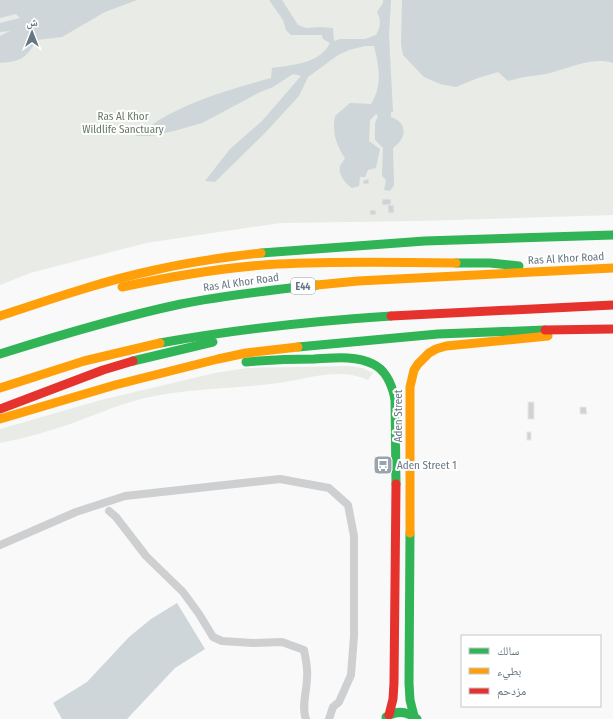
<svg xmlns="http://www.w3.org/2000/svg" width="613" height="719" viewBox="0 0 613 719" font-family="'Fira Sans Condensed','Noto Naskh Arabic',sans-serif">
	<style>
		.green { fill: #e8ebe6 }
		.water { fill: #ced6d9 }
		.building { fill: #d0d2d3; stroke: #e8e8e8 }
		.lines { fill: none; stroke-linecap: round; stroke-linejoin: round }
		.street { stroke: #cecfd0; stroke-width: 8 }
		.fast { stroke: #30b455; stroke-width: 9 }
		.slow { stroke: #ff9f0a; stroke-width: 9 }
		.jam { stroke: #e5322d; stroke-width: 9 }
		.labels { text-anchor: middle; stroke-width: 4; stroke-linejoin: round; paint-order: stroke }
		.shield { fill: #fff; stroke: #939fa8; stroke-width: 1 }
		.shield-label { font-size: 10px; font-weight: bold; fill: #657683 }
		.park-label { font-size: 11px; fill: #687a64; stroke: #fff }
		.street-label { font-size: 11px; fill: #657683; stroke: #fff }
		.poi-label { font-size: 11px; fill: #657683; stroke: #fff; text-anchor: start }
	</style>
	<rect width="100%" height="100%" fill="#f9f9f9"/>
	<g class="green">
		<polygon points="0,0 613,0 613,215 418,221 280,223 146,243 30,273 0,285"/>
		<path d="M350,366L362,368L373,373L368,380C338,367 309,379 278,383C234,389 189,388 145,398C120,404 97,414 73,423C50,431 25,438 0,443V429L101,400L215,373L247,368Z"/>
	</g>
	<g class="water">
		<path d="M0,0H137L105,12L62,37L37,40C25,59 22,61 0,63V36L10,31L0,32V23L20,18L16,14L0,18Z"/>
		<path d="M269,0H282L298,25L306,28L320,27L333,28L334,41L340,39H365L376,35C380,27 382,21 377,12L383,3V0H391L389,35L393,112H391V117C408,123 407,138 393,148L394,185L390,191L384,190L386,180L382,176L383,148L375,140V123L378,116L376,114L370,120L369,141L380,149L376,168L368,170L365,177H360L359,186L352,188C346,184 338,175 340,166C341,164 344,160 345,158C336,145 332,132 335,116L350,103L371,104C383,84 379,67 374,46H365L349,50L338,55L308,77L299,96L264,134L215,182L205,181L230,149L262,121L301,76L293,74L273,87L260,92L221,113L202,123L174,131L151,136H135C145,130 155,122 166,116C199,98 235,88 271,78L272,68C292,65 320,64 330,43L323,39L322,35H291L286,30L283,20Z"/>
		<path d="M402,0H613V63C590,56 567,70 545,74C532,76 521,77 508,81L498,72L478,78L456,87L440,84L424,77L403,55L401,44Z"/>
		<polygon points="177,603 205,649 175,668 127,719 62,719 53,703 87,682 129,637 151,619"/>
	</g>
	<g class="building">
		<polygon points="366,179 369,179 369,184 363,184 363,180 366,180"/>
		<rect x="382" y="199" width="9" height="6"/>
		<rect x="388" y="205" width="6" height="8"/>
		<rect x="370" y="210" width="6" height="5"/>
		<rect x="528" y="402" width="6" height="17"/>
		<polygon points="580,407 586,407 587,414 580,414"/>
		<rect x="527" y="432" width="4" height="8"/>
	</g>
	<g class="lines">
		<g class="street">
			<path d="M109,511L116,517L146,556L183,592L199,614L213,637L222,641L253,643L282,642L304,650C306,660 308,669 307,678C307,691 301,707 306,719"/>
			<polyline points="0,545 76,512 125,496 280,479 329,488 348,505 354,536 354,636 351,675 339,702 333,707 329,719"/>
		</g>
		<g class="fast">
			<polyline points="261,253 425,241 613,235"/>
			<polyline points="456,263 490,263 519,266"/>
			<path d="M160,343C237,329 314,321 391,316"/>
			<polyline points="298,347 438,334 545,330"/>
			<path d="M0,354C60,335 120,317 181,304C226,295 271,290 317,285"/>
			<polyline points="133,361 213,342"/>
			<path d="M246,362C269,360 291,359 314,359C333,358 355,355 373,364C386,370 392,385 395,399"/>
			<polyline points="395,399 396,484"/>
			<polyline points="410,533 409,683 410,700 414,716"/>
			<path d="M386,717C397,710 407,711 417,719"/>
		</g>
		<g class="slow">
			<polyline points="317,285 358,281 613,268"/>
			<path d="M122,287C173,276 225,267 278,264C337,261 397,262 456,263"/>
			<path d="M0,316C51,299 103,281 155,270C190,262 226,257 261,253"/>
			<polyline points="0,388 84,361 160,343"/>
			<polyline points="0,419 115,385 218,359 246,353 298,347"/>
			<polyline points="410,533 410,387 414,370 418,364 429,353 436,349 446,346 548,336"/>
		</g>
		<g class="jam">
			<polyline points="391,316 613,305"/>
			<polyline points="545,330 613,329"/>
			<polyline points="0,409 103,370 133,361"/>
			<polyline points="389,715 393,699 394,683 396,484"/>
		</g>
	</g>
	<defs>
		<symbol id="bus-square" viewBox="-11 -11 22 22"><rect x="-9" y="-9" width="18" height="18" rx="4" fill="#99a4ac" stroke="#fff"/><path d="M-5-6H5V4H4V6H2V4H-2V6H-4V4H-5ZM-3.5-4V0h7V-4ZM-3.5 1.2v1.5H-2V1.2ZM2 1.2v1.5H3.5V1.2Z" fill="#fff"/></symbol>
	</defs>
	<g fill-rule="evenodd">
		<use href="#bus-square" x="372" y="454" width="22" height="22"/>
	</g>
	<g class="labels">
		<rect class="shield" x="291" y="278" width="24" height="16" rx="3"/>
		<g class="shield-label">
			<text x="303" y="290">E44</text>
		</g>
		<g class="park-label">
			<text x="123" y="120">Ras Al Khor<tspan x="123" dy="13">Wildlife Sanctuary</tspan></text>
		</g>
		<g class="street-label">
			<text transform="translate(566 258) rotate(-3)" y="4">Ras Al Khor Road</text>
			<text transform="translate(241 282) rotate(-8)" y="4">Ras Al Khor Road</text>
			<text transform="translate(398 416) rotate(-90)" y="4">Aden Street</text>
		</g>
		<g class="poi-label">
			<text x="397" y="469">Aden Street 1</text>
		</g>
	</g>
	<rect x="461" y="635" width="140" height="72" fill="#ffffff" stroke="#c1c8cd"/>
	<rect x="469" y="648" width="20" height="6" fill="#30b455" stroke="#c1c8cd"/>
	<text x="497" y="655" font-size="12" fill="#657683">سالك</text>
	<rect x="469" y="668" width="20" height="6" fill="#ff9f0a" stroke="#c1c8cd"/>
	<text x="497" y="675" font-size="12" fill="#657683">بطيء</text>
	<rect x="469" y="688" width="20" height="6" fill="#e5322d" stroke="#c1c8cd"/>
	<text x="497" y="695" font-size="12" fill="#657683">مزدحم</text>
	<g transform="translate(32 32)" stroke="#ffffff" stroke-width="3" paint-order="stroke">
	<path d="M0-3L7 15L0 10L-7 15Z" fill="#657683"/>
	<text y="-6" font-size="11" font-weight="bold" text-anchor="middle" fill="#657683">ش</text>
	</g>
</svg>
